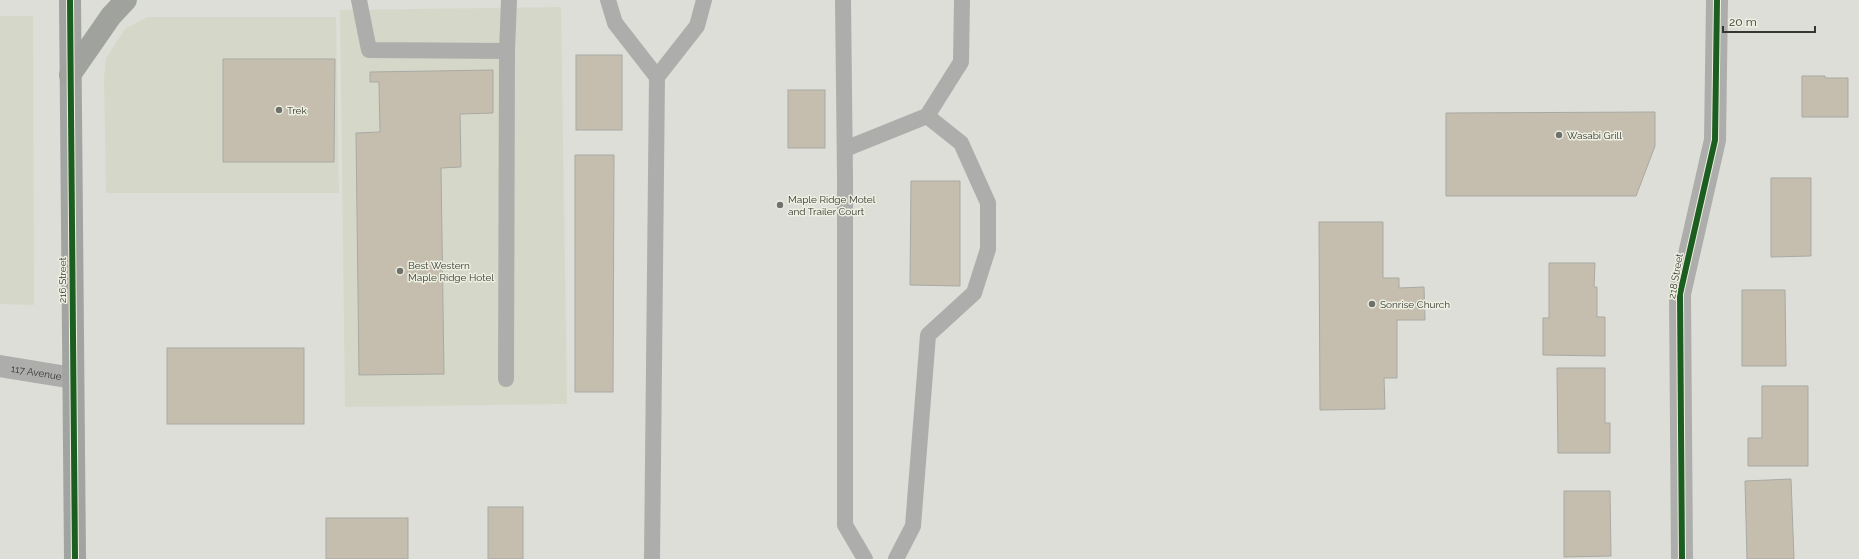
<svg xmlns="http://www.w3.org/2000/svg" width="1859" height="559" viewBox="0 0 1859 559" font-family="Raleway,sans-serif">
	<style>
		.built { fill: #d5d8c9 }
		.building { fill: #c5beae; stroke: #a9a9a4 }
		.lines { fill: none; stroke-linecap: round; stroke-linejoin: round }
		.lane { stroke: #adaeac; stroke-width: 16 }
		.street { stroke: #adaeac; stroke-width: 22 }
		.secondary { stroke: #a2a4a2; stroke-width: 22 }
		.highway { stroke: #a0a29e; stroke-width: 22 }
		.cycleway-casing { stroke: #edefe1; stroke-width: 8 }
		.cycleway { stroke: #1b5e20; stroke-width: 6 }
		.poi-dot { fill: #70716c; stroke: #edefe1; stroke-width: 1.5 }
		.labels { text-anchor: middle; stroke-width: 3; stroke-linejoin: round; paint-order: stroke }
		.poi-label { font-size: 10px; fill: #363732; stroke: #edefe1; text-anchor: start }
		.street-label { font-size: 10px; fill: #363732; stroke: #edefe1 }
	</style>
	<rect width="100%" height="100%" fill="#ddded8"/>
	<g class="built">
		<polygon points="561,7 567,404 345,407 340,10"/>
		<polygon points="0,16 33,16 34,305 0,304"/>
		<polygon points="147,17 336,17 339,193 106,193 104,78 106,58 125,29"/>
	</g>
	<g class="building">
		<rect x="576" y="55" width="46" height="75"/>
		<polygon points="223,59 335,59 334,162 223,162"/>
		<polygon points="493,70 493,113 460,114 461,167 441,168 444,374 359,375 356,133 380,132 379,82 370,82 370,72"/>
		<polygon points="1802,76 1825,76 1825,78 1848,78 1848,117 1802,117"/>
		<rect x="788" y="90" width="37" height="58"/>
		<polygon points="1655,112 1655,146 1636,196 1446,196 1446,113"/>
		<polygon points="575,155 614,155 613,392 575,392"/>
		<polygon points="1771,178 1811,178 1811,256 1771,257"/>
		<polygon points="911,181 960,181 960,286 910,285"/>
		<polygon points="1319,222 1383,222 1383,278 1399,278 1399,288 1424,287 1425,320 1397,320 1397,378 1384,378 1385,409 1320,410"/>
		<polygon points="1549,263 1595,263 1594,287 1597,287 1597,317 1605,317 1605,356 1543,355 1543,318 1549,318"/>
		<polygon points="1742,290 1785,290 1786,366 1742,366"/>
		<rect x="167" y="348" width="137" height="76"/>
		<polygon points="1557,368 1605,368 1605,423 1610,423 1610,453 1558,453"/>
		<polygon points="1762,386 1808,386 1808,466 1748,466 1748,438 1762,438"/>
		<polygon points="1791,479 1794,559 1747,559 1745,481"/>
		<polygon points="1564,491 1610,491 1611,556 1564,557"/>
		<rect x="488" y="507" width="35" height="52"/>
		<rect x="326" y="518" width="82" height="41"/>
	</g>
	<g class="lines">
		<g class="lane">
			<polyline points="359,0 369,50 507,51 509,0"/>
			<polyline points="608,0 615,23 657,77 697,26 704,0"/>
			<polyline points="843,0 845,176 845,525 865,559"/>
			<polyline points="845,149 927,116 961,62 962,0"/>
			<polyline points="506,379 507,51"/>
			<polyline points="652,559 657,77"/>
			<polyline points="896,559 913,526 928,335 974,293 988,249 988,203 961,143 927,116"/>
		</g>
		<g class="street">
			<path id="s1" d="M0,366L73,378"/>
			<polyline points="1682,559 1680,294 1715,140 1717,0"/>
		</g>
		<polyline class="secondary" points="70,0 75,559"/>
		<polyline class="highway" points="70,75 111,16 126,0"/>
		<defs>
			<g id="cycleway">
				<polyline points="70,0 75,559"/>
				<polyline points="1682,559 1680,294 1715,140 1717,0"/>
			</g>
		</defs>
		<use href="#cycleway" class="cycleway-casing"/>
		<use href="#cycleway" class="cycleway"/>
	</g>
	<g class="poi-dot">
		<circle cx="279" cy="110" r="4"/>
		<circle cx="1559" cy="135" r="4"/>
		<circle cx="780" cy="205" r="4"/>
		<circle cx="400" cy="271" r="4"/>
		<circle cx="1372" cy="304" r="4"/>
	</g>
	<g class="labels">
		<g class="poi-label">
			<text x="287" y="114">Trek</text>
			<text x="1567" y="139">Wasabi Grill</text>
			<text x="788" y="203">Maple Ridge Motel<tspan x="788" dy="12">and Trailer Court</tspan></text>
			<text x="408" y="269">Best Western<tspan x="408" dy="12">Maple Ridge Hotel</tspan></text>
			<text x="1380" y="308">Sonrise Church</text>
		</g>
		<g class="street-label">
			<text transform="translate(1675 276) rotate(-80)" y="4">218 Street</text>
			<text transform="translate(62 280) rotate(-90)" y="4">216 Street</text>
			<text dy="4" stroke="none"><textPath href="#s1" startOffset="37">117 Avenue</textPath></text>
		</g>
	</g>
	<path d="M1723 26v6h92v-6" fill="none" stroke="#363732" stroke-width="2"/>
	<text x="1729" y="26" font-size="12" fill="#363732" stroke="#edefe1" stroke-width="3" paint-order="stroke">20 m</text>
</svg>
